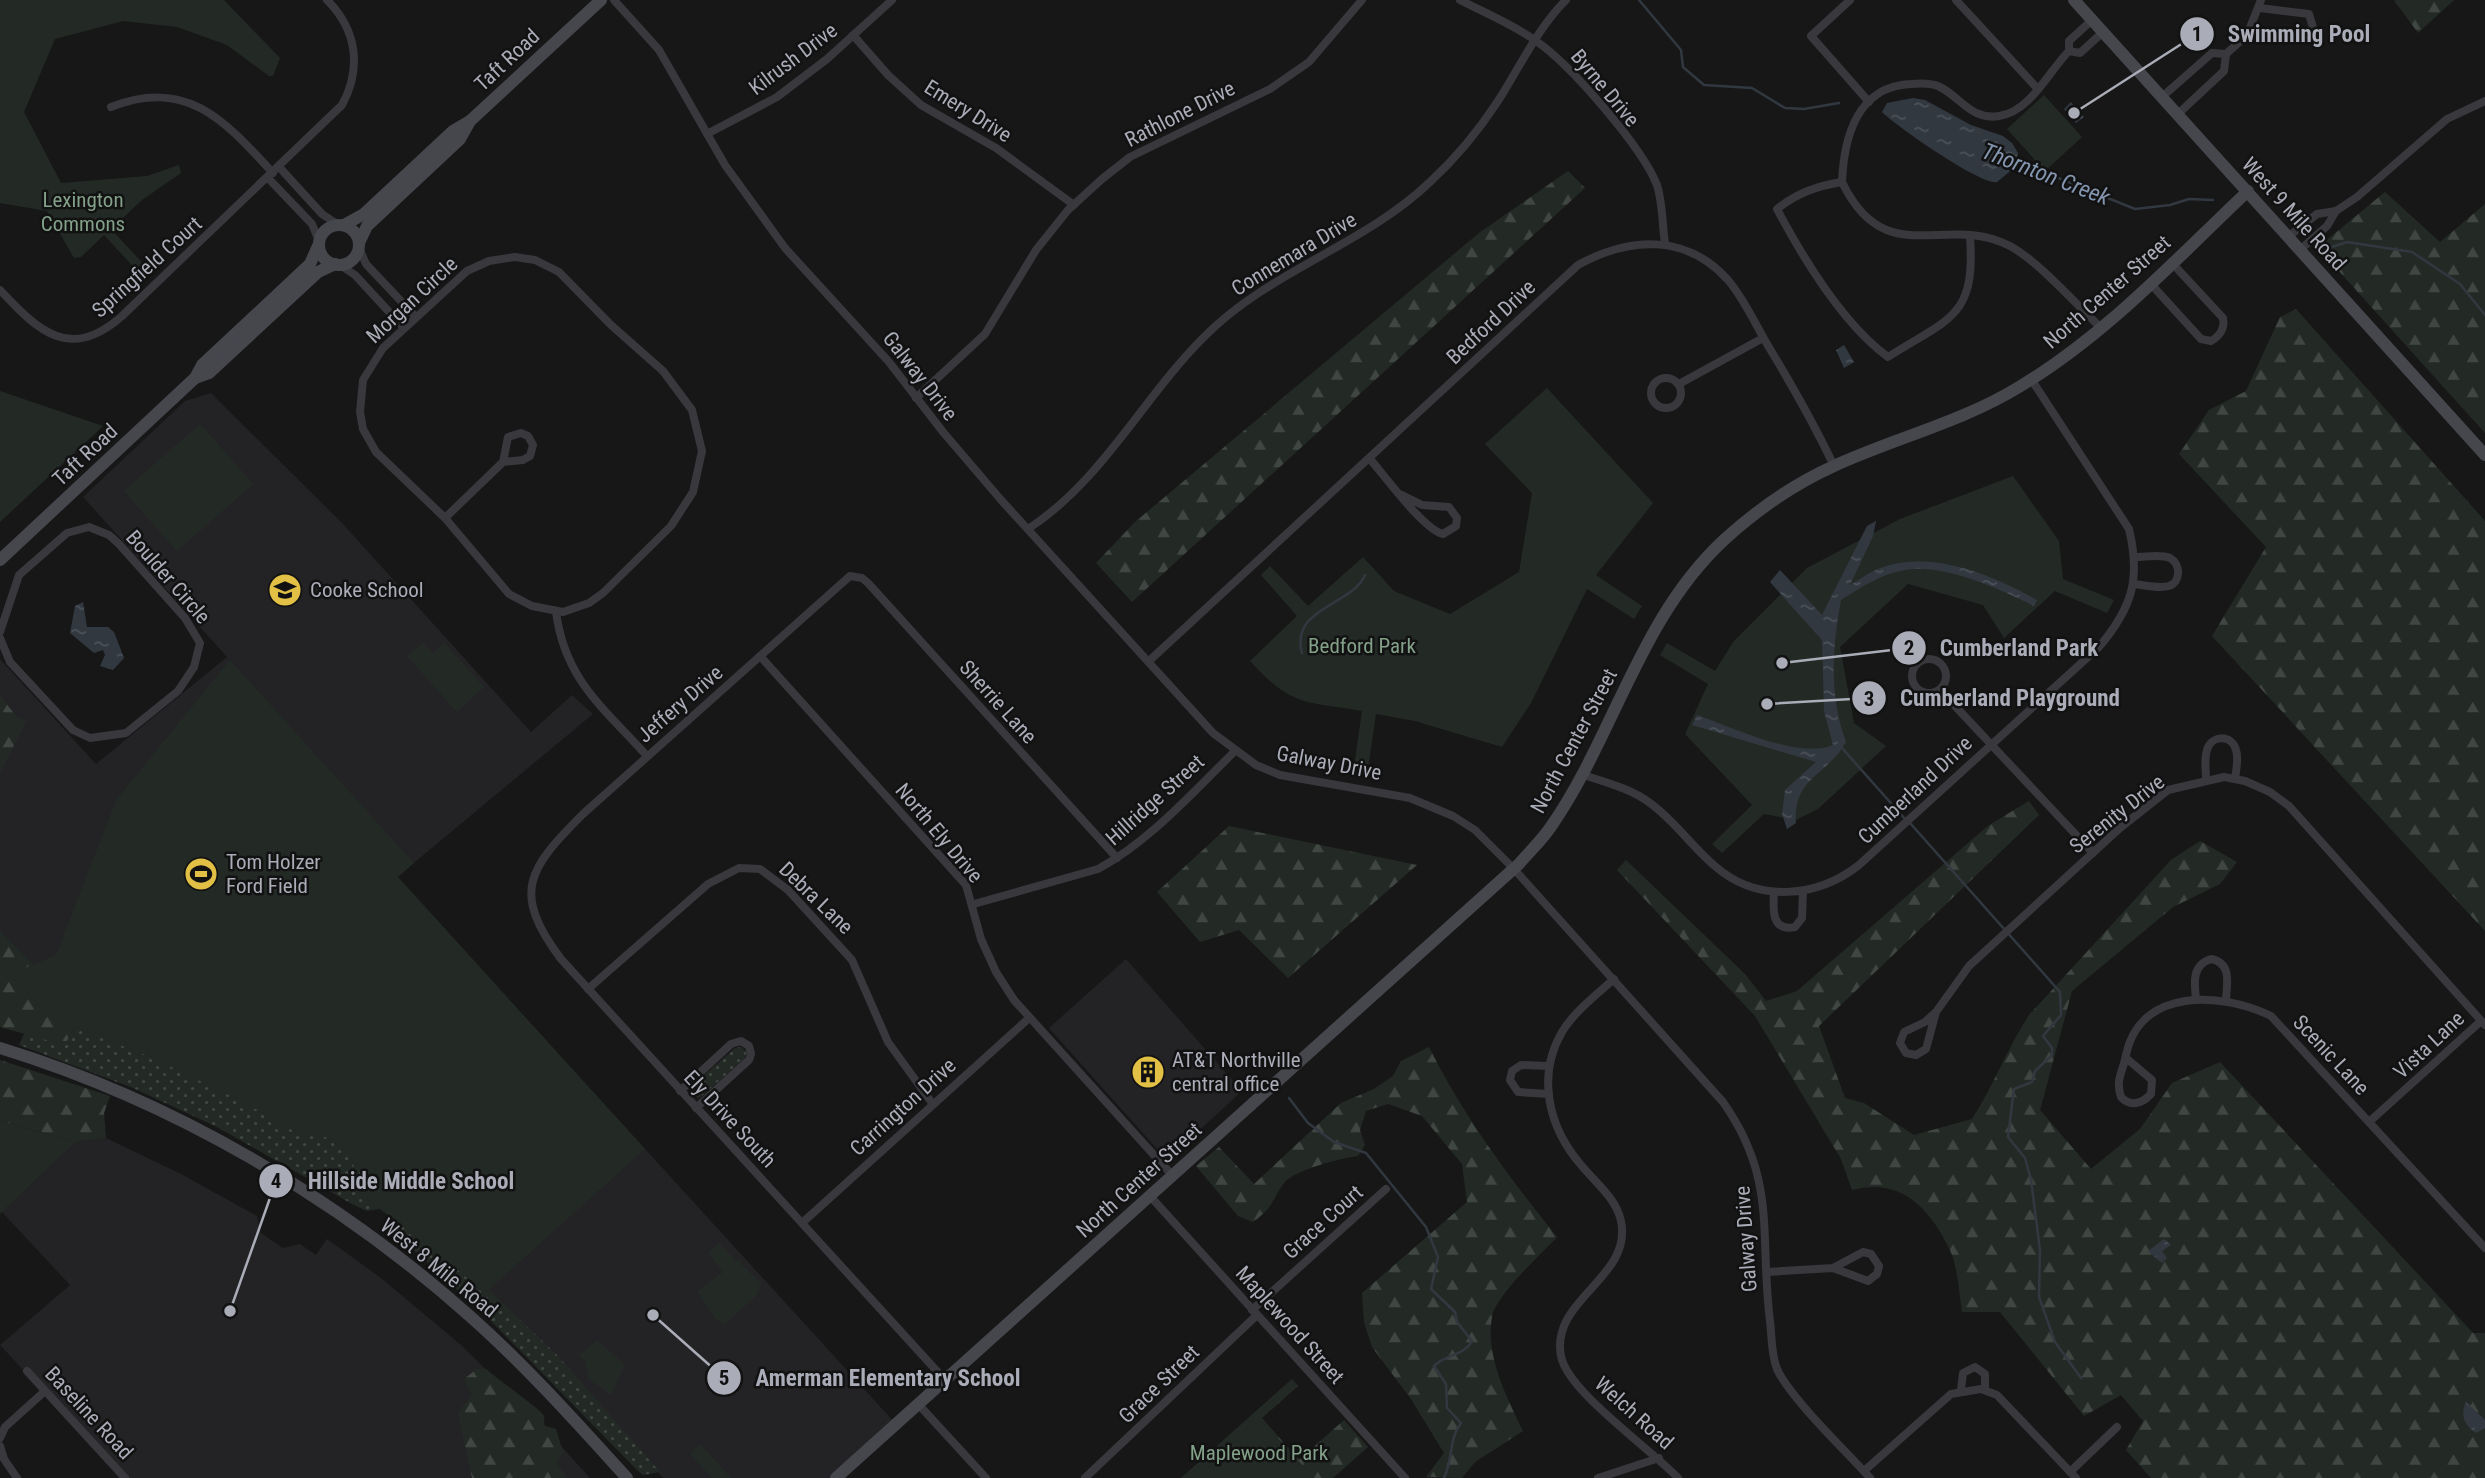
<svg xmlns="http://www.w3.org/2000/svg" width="2485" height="1478" viewBox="0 0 2485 1478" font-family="'Roboto Condensed',sans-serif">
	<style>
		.built { fill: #232325 }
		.grass { fill: url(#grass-dots) }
		.forest { fill: url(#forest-firs) }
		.park { fill: #232a25 }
		.water { fill: url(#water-ripples) }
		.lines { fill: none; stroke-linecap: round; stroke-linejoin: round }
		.stream { stroke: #313840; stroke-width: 2.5 }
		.street { stroke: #38383d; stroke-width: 8 }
		.secondary { stroke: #46474d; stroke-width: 12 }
		.labels { text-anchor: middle; stroke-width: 5; stroke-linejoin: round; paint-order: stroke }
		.street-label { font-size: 21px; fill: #aaacb7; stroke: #121213 }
		.park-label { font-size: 21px; fill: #83a088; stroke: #121213 }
		.poi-label { font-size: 21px; fill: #aaacb7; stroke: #121213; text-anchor: start }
		.water-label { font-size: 23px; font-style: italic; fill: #8496af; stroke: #121213 }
		.leader { fill: none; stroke: #aaacb7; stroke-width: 2.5 }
		.callout-dot { fill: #aaacb7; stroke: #121213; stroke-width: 2.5 }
		.mark-label { font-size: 21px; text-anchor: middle; font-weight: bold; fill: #111 }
		.callout-label { font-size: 23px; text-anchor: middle; font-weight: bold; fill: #aaacb7; stroke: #121213; stroke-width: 5; stroke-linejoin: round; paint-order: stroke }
	</style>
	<defs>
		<pattern id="grass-dots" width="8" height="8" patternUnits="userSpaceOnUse" patternTransform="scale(1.75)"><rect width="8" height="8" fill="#232a25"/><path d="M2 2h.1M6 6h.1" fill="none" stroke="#404642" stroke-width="1.8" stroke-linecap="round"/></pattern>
		<pattern id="forest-firs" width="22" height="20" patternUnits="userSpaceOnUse" patternTransform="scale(1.75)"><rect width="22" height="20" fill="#232a25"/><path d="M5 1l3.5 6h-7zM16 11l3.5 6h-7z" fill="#404642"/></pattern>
		<pattern id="water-ripples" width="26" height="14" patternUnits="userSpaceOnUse" patternTransform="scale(1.75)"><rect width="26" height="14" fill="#313840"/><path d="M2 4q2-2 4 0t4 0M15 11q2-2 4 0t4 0" fill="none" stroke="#4c5259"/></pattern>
	</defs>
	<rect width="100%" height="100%" fill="#171718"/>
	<g class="built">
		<polygon points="211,393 343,524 531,732 572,695 593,714 397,877 896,1424 835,1478 663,1478 573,1377 414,1234 358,1193 304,1137 83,1029 50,1018 0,962 0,659 96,764 227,657 83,497 185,401"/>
		<polygon points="1126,959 1242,1091 1167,1160 1049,1028"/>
		<polygon points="106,1138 181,1174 257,1216 261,1233 283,1248 300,1244 316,1255 327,1239 381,1278 461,1345 533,1415 590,1478 123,1478 0,1345 70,1285 2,1212 76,1142"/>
	</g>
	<g class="grass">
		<polygon points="76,1024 119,1034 322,1135 350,1153 373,1159 379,1209 367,1211 352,1204 217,1127 133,1088 19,1045 24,1034 53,1041 67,1041"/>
		<polygon points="741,1047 747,1052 744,1059 702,1096 698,1098 693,1094 693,1085 735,1048"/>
		<polygon points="397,1203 557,1355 660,1472 643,1475 636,1469 491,1321 394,1232 391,1227"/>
	</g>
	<g class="forest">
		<polygon points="2394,0 2454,0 2418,33"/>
		<polygon points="1568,171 1585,188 1132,602 1096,563 1135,522 1479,233"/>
		<polygon points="2385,192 2440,242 2485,204 2485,433 2328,259 2322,244"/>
		<polygon points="2296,309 2485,521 2485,931 2212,636 2266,547 2179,454 2209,410 2246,391 2280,317"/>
		<polygon points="0,696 17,717 26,721 0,774"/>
		<path d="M2029,801L2039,815L1819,1026L1845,1098L1864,1103L1914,1135L1972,1119C1994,1085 2007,1049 2029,1015L2171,860L2200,841L2237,862L2220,884L2173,907L2072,991L2040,1110L2091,1169L2140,1129L2172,1083L2220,1062L2473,1333H2485V1478H2151L2126,1450L2143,1421L2121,1395L2084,1416L2000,1312H1962C1959,1293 1958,1266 1949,1248C1929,1207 1900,1177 1852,1190L1841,1159L1755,1016L1617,870L1626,860L1745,974L1766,1001L1797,991L1989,825Z"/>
		<polygon points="1229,826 1417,865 1288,978 1239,930 1200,942 1157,892"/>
		<polygon points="0,931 43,975 76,1024 67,1041 50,1041 0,1027"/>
		<path d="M1429,1047C1463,1116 1509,1177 1557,1237C1542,1253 1495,1296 1492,1317C1485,1355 1507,1398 1523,1431L1475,1462L1462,1478L1426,1477L1444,1453L1411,1399L1372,1347L1364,1322L1362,1293L1467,1202L1462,1164L1422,1116L1388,1104L1366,1111L1360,1130L1365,1145L1358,1156C1341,1158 1294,1170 1284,1183C1270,1202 1275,1206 1253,1222L1238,1216L1196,1166L1219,1147L1254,1184L1341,1103L1374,1089L1393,1076L1401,1061Z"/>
		<polygon points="0,1060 110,1096 104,1113 106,1138 76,1142 0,1121"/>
		<path d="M477,1369H486C493,1376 543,1411 544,1416C545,1419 543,1423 545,1426L556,1429L563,1452L556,1462L567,1478H472L458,1413L472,1395L464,1379Z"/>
		<polygon points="1292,1379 1298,1386 1262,1418 1299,1460 1344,1420 1368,1447 1333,1478 1181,1478"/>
	</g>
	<g class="park">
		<polygon points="0,0 224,0 280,58 273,76 269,76 227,45 177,27 123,21 55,39 24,112 61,183 147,176 179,165 181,173 142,200 111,229 148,269 142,276 104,235 81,257 74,258 47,211 0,203"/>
		<polygon points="2044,95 2082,137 2045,171 2007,129"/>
		<path d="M1547,388L1653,503L1596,575L1642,606L1634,619L1587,589L1531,703L1502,747L1415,721L1376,714L1368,769L1354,767L1362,711C1304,701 1292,707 1250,661L1297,616L1261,575L1270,566L1308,606L1363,557L1394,591L1450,614L1519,572L1532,493L1485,444Z"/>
		<polygon points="0,391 103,426 0,522"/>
		<polygon points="200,424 253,484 177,551 124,491"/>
		<polygon points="2013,476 2059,541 2063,579 2114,600 2107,613 2055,591 2004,638 1983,605 1908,584 1840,647 1854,723 1886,746 1818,809 1796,820 1764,814 1722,853 1712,844 1752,805 1685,734 1708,684 1660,655 1667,643 1715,671 1734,641 1807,568 1900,519"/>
		<polygon points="423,643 433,653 444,643 484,687 457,712 407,656"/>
		<polygon points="230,660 414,863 398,877 645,1149 485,1293 414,1234 358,1193 369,1179 354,1168 350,1153 323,1135 304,1137 247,1104 151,1057 50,1018 10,974 56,955 116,800"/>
		<polygon points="0,1121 76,1142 0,1214"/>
		<polygon points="719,1243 734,1258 734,1264 739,1258 741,1264 761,1283 757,1295 725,1324 715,1318 697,1291 723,1272 709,1253"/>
		<polygon points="597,1340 625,1365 611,1395 587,1377 586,1362 579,1355"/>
		<polygon points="1260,1418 1314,1478 1194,1478"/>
		<polygon points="700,1444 731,1478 712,1478 690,1454"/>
	</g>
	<g class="water">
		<path d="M1913,98L1925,100L1971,125L2003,136L2012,143L2018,153L2014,168L1997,182C1982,186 1896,126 1882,112L1887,103Z"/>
		<polygon points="2071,102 2084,117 2076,123 2064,109"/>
		<polygon points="1844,345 1854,362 1844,368 1836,350"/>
		<path d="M1876,521L1873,536L1850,585C1859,580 1868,573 1878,569C1929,548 1993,575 2037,600L2034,606C2000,589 1943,563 1905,570C1881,574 1861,587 1841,600C1832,648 1829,696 1846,742C1828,775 1792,778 1796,823L1787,829L1782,814L1785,790L1816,762L1692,725L1697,715C1732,727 1799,760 1833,745L1824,711L1822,640L1770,582L1780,570L1822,615L1867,526Z"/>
		<polygon points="83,602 87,627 108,627 114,632 124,658 113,670 100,666 105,655 103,650 94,653 70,633 75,606"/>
		<polygon points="2164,1239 2171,1245 2162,1251 2167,1258 2162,1263 2148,1251"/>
		<path d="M2466,1402L2485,1420V1428L2476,1433C2464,1425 2460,1415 2466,1402Z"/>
	</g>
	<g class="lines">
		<g class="stream">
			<polyline points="1639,0 1681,50 1683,67 1704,85 1752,88 1785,108 1804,109 1839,103"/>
			<polyline points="2016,161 2135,209 2170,205 2189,199 2213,200"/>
			<polyline points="2332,247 2347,242 2412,252 2460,284 2485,315"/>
			<path d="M1302,653C1290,607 1352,606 1365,575"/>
			<polyline points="1842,748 1905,819"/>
			<polyline points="1910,823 2060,992 2061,1015 2043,1036 2052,1048 2052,1055 2035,1071 2032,1082 2014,1089 2008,1137 2025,1158 2031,1180 2040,1250 2039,1297 2055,1342 2081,1378"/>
			<path d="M1289,1098L1308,1123L1334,1142L1366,1153L1426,1227L1438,1257L1431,1289L1455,1312L1457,1322L1472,1341C1464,1356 1445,1354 1434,1366L1446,1384L1447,1408L1461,1423C1449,1438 1453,1459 1444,1478"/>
		</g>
		<g class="street">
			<path d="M614,0L659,50L725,165L785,248L889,362L943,432L1002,501L1213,733L1256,765L1280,775L1410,798L1453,816L1475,830L1514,869L1723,1102C1778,1180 1759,1235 1770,1321C1772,1337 1771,1354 1777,1369C1790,1398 1847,1452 1870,1478"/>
			<path d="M1460,0C1485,13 1514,25 1536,41C1570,64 1642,147 1657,185C1663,204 1662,224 1665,243"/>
			<polyline points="1850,0 1811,36 1869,102"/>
			<polyline points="1956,0 2037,88"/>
			<path d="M2092,20L2069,41V51C2048,72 2031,111 1999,116C1971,121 1960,96 1938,86C1930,83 1920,83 1911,84C1858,86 1844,136 1842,182C1886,273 1946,212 2010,246C2038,261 2076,304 2101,328"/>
			<polyline points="853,35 888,75 921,105 996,148 1074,205"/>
			<polyline points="2247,35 2301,40 2309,38 2314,31 2309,14 2260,8"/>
			<polyline points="2069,51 2080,53 2103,32"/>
			<polyline points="2163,96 2212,53 2226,54"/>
			<path d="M111,107C187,77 225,121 273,173"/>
			<polyline points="2179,113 2224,71 2226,54 2247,35 2261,0"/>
			<polyline points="707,134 777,97 827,59 892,0"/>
			<polyline points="280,168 322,214 337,224"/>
			<polyline points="268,178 312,224 319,241"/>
			<path d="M1842,182C1817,186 1797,193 1777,209C1803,258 1843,324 1888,357C1949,318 1976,318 1970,237"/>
			<polyline points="2289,236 2317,214 2336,211 2357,197 2447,119 2485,101"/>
			<polyline points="359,248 366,264 416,317"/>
			<polyline points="2301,249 2327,226 2336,211"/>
			<polygon points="515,257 535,260 559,272 611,325 663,371 692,410 702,451 693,492 671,526 603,593 589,603 563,612 532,606 509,594 445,518 376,452 363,429 360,412 363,380 383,348 467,271 489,261"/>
			<polyline points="340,265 355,275 404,328"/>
			<path d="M2150,283L2201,339L2211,341C2220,336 2225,328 2223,318L2172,263"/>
			<path d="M0,290C39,332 70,361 121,317L342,105C362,68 357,30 327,0"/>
			<circle cx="1666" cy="393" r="15"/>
			<polyline points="1679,384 1763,338"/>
			<polyline points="916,398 985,334 1036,250 1068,210 1102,179 1130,157 1270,89 1309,62 1362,0"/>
			<path d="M1370,459C1384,475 1424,530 1443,534L1456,526L1457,518L1449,507L1422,505L1402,495"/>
			<polyline points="445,518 503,462 523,460 530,456 533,445 528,436 521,433 508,437 503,462"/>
			<path d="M1028,529C1102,481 1142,399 1203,338C1268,271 1363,246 1430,182C1455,159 1479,130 1498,101C1520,67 1537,29 1566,0"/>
			<path d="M2134,584C2144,585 2159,589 2169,586C2181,582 2181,564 2170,558C2161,554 2146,557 2136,557"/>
			<path d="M556,612C565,680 603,707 647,756"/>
			<polyline points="0,632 19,575 67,533 89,527 109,535 119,544 185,618 200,643 194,667 178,691 126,733 90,738 73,730 10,662 0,638"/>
			<polyline points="760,656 966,885 981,939 996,972 1014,1000 1172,1175"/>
			<circle cx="1929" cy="676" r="17"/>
			<path d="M1149,661L1578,265C1629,237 1686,233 1728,280C1745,300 1756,326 1770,349C1793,387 1815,426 1834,466"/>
			<polyline points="1940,690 2093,853"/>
			<path d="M1581,774C1604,782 1630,788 1650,803C1675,821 1692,847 1716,867C1758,903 1817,898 1859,865L2099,647C2132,608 2141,579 2129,529L2031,379"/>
			<path d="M2206,779C2206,770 2204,759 2207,750C2211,735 2232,734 2236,750C2239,758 2236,770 2235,779"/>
			<path d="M1774,892C1773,909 1771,932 1795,927L1802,918L1803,891"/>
			<path d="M974,904L1098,869C1150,841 1193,792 1235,751"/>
			<path d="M1614,979C1596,995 1574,1012 1562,1032C1536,1077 1549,1128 1581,1165C1595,1182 1616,1198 1621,1221C1633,1278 1550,1299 1561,1356C1567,1391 1651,1449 1678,1478"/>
			<polyline points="588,989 708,884 739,868 760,869 788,890 852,960 888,1042 932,1103"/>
			<path d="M2196,999C2194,982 2192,965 2211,959C2232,963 2227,983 2226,999"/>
			<polyline points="1936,1012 1925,1022 1904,1032 1900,1043 1906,1053 1916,1055 1926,1049 1936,1012 1969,966 2120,828 2168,790 2224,777 2245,781 2270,792 2289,806 2485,1025"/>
			<path d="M2126,1058L2152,1080L2151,1094C2142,1104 2130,1107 2121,1097C2115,1079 2123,1072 2126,1055C2140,987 2222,992 2271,1016L2485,1248"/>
			<polyline points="680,1091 731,1044 741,1041 749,1046 751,1054 749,1060 696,1108"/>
			<polyline points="1549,1094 1518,1092 1510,1080 1512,1071 1521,1065 1549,1066"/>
			<polyline points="2369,1122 2481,1021"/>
			<polyline points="1150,1196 1405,1478"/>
			<polyline points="802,1223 1028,1019"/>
			<polyline points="1767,1272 1833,1268 1868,1281 1877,1274 1879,1266 1871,1254 1863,1252 1833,1268"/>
			<polyline points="1252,1310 1386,1189"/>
			<polyline points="27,1371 125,1478"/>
			<path d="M945,1380L561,959C511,892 528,869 583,814L850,576L862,578L868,583L1117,858"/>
			<polyline points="1961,1390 1963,1373 1975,1367 1985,1374 1985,1390"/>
			<polyline points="919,1405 986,1478"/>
			<polyline points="0,1438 5,1427 45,1391"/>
			<polyline points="0,1446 4,1459 17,1478"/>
			<polyline points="1864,1471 1951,1394 1981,1389 1997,1395 2076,1478"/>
			<polyline points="2070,1472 2117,1427"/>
			<polyline points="1085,1478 1257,1315"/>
			<polyline points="1598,1478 1659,1458"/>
		</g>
		<g class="secondary">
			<polyline points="2074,0 2485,455"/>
			<circle cx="339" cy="245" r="20"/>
			<polyline points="344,225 364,214 453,131 470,121 601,0"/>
			<polyline points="359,243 367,226 460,139 470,121"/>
			<polyline points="195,378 209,373 318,272 335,264"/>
			<polyline points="0,560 195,378 202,365 310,264 318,246"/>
			<path d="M0,1048C173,1101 338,1198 472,1318C528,1368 577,1423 627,1478"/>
			<path d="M836,1478L1519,864C1529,852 1541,841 1550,828C1615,735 1639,618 1725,539C1757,510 1794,484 1834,466C1895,438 1962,422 2019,387C2105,336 2176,259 2248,191"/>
		</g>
	</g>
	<defs>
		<symbol id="school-disc" viewBox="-11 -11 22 22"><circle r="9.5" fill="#e1c045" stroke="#121213"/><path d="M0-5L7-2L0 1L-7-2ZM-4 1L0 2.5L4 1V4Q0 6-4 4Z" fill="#111"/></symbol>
		<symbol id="stadium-disc" viewBox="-11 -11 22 22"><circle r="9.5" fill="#e1c045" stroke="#121213"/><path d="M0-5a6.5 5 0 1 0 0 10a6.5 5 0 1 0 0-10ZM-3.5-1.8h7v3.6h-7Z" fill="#111"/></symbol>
		<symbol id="building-disc" viewBox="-11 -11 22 22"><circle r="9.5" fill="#e1c045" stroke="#121213"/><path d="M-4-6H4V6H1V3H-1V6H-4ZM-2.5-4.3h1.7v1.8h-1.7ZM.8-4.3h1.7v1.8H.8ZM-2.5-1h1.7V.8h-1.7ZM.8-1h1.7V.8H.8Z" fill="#111"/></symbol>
	</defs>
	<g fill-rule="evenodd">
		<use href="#school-disc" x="266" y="571" width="38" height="38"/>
		<use href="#stadium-disc" x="182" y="855" width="38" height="38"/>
		<use href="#building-disc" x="1129" y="1053" width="38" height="38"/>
	</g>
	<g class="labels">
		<g class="street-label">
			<text transform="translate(793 59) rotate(-37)" y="7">Kilrush Drive</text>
			<text transform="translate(507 60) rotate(-43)" y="7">Taft Road</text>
			<text transform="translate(1605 88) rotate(50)" y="7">Byrne Drive</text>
			<text transform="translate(968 111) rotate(32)" y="7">Emery Drive</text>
			<text transform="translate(1180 114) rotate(-27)" y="7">Rathlone Drive</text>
			<text transform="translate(2294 214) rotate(48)" y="7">West 9 Mile Road</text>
			<text transform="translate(1294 254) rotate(-31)" y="7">Connemara Drive</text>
			<text transform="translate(147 267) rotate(-42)" y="7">Springfield Court</text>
			<text transform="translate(2107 292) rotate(-41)" y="7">North Center Street</text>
			<text transform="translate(412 300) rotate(-43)" y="7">Morgan Circle</text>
			<text transform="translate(1491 322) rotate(-43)" y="7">Bedford Drive</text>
			<text transform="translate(920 376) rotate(52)" y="7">Galway Drive</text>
			<text transform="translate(85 455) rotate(-43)" y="7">Taft Road</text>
			<text transform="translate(168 577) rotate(49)" y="7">Boulder Circle</text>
			<text transform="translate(998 702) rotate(48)" y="7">Sherrie Lane</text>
			<text transform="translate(680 704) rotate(-41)" y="7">Jeffery Drive</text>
			<text transform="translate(1574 741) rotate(-62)" y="7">North Center Street</text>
			<text transform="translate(1329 763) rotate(11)" y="7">Galway Drive</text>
			<text transform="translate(1915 790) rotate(-43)" y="7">Cumberland Drive</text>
			<text transform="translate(1155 800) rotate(-42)" y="7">Hillridge Street</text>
			<text transform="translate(2117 814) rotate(-38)" y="7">Serenity Drive</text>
			<text transform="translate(939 833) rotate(50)" y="7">North Ely Drive</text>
			<text transform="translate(816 898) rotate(44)" y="7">Debra Lane</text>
			<text transform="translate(2429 1045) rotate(-43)" y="7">Vista Lane</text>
			<text transform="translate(2331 1055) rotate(47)" y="7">Scenic Lane</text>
			<text transform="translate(903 1107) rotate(-42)" y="7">Carrington Drive</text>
			<text transform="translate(730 1119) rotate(47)" y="7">Ely Drive South</text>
			<text transform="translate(1139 1180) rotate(-42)" y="7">North Center Street</text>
			<text transform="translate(1323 1222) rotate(-42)" y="7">Grace Court</text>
			<text transform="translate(1746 1239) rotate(-94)" y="7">Galway Drive</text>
			<text transform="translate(439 1268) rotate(39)" y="7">West 8 Mile Road</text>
			<text transform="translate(1290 1325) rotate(48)" y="7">Maplewood Street</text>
			<text transform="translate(1159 1384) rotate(-44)" y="7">Grace Street</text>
			<text transform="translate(89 1413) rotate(47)" y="7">Baseline Road</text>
			<text transform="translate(1634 1413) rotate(42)" y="7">Welch Road</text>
		</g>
		<g class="park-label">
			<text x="83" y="207">Lexington<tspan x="83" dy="24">Commons</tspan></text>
			<text x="1362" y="653">Bedford Park</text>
			<text x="1259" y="1460">Maplewood Park</text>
		</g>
		<g class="poi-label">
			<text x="310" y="597">Cooke School</text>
			<text x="226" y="869">Tom Holzer<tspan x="226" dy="24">Ford Field</tspan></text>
			<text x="1172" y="1067">AT&amp;T Northville<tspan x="1172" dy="24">central office</tspan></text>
		</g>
		<g class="water-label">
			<text transform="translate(2046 174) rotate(21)" y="8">Thornton Creek</text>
		</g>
	</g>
	<path class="leader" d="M2074 113L2197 34M1782 663L1909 648M1767 704L1869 698M230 1311L276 1181M653 1315L724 1378"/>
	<g class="callout-dot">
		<circle cx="2074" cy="113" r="7"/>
		<circle cx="1782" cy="663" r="7"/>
		<circle cx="1767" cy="704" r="7"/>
		<circle cx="230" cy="1311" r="7"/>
		<circle cx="653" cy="1315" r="7"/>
		<circle cx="2197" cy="34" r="18"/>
		<circle cx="1909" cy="648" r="18"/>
		<circle cx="1869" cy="698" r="18"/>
		<circle cx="276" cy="1181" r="18"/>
		<circle cx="724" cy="1378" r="18"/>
	</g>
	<g class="mark-label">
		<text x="2197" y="41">1</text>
		<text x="1909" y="655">2</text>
		<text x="1869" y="706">3</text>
		<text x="276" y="1188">4</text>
		<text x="724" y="1385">5</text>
	</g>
	<g class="callout-label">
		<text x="2299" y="42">Swimming Pool</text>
		<text x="2019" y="656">Cumberland Park</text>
		<text x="2010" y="706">Cumberland Playground</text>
		<text x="411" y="1189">Hillside Middle School</text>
		<text x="888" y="1386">Amerman Elementary School</text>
	</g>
</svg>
